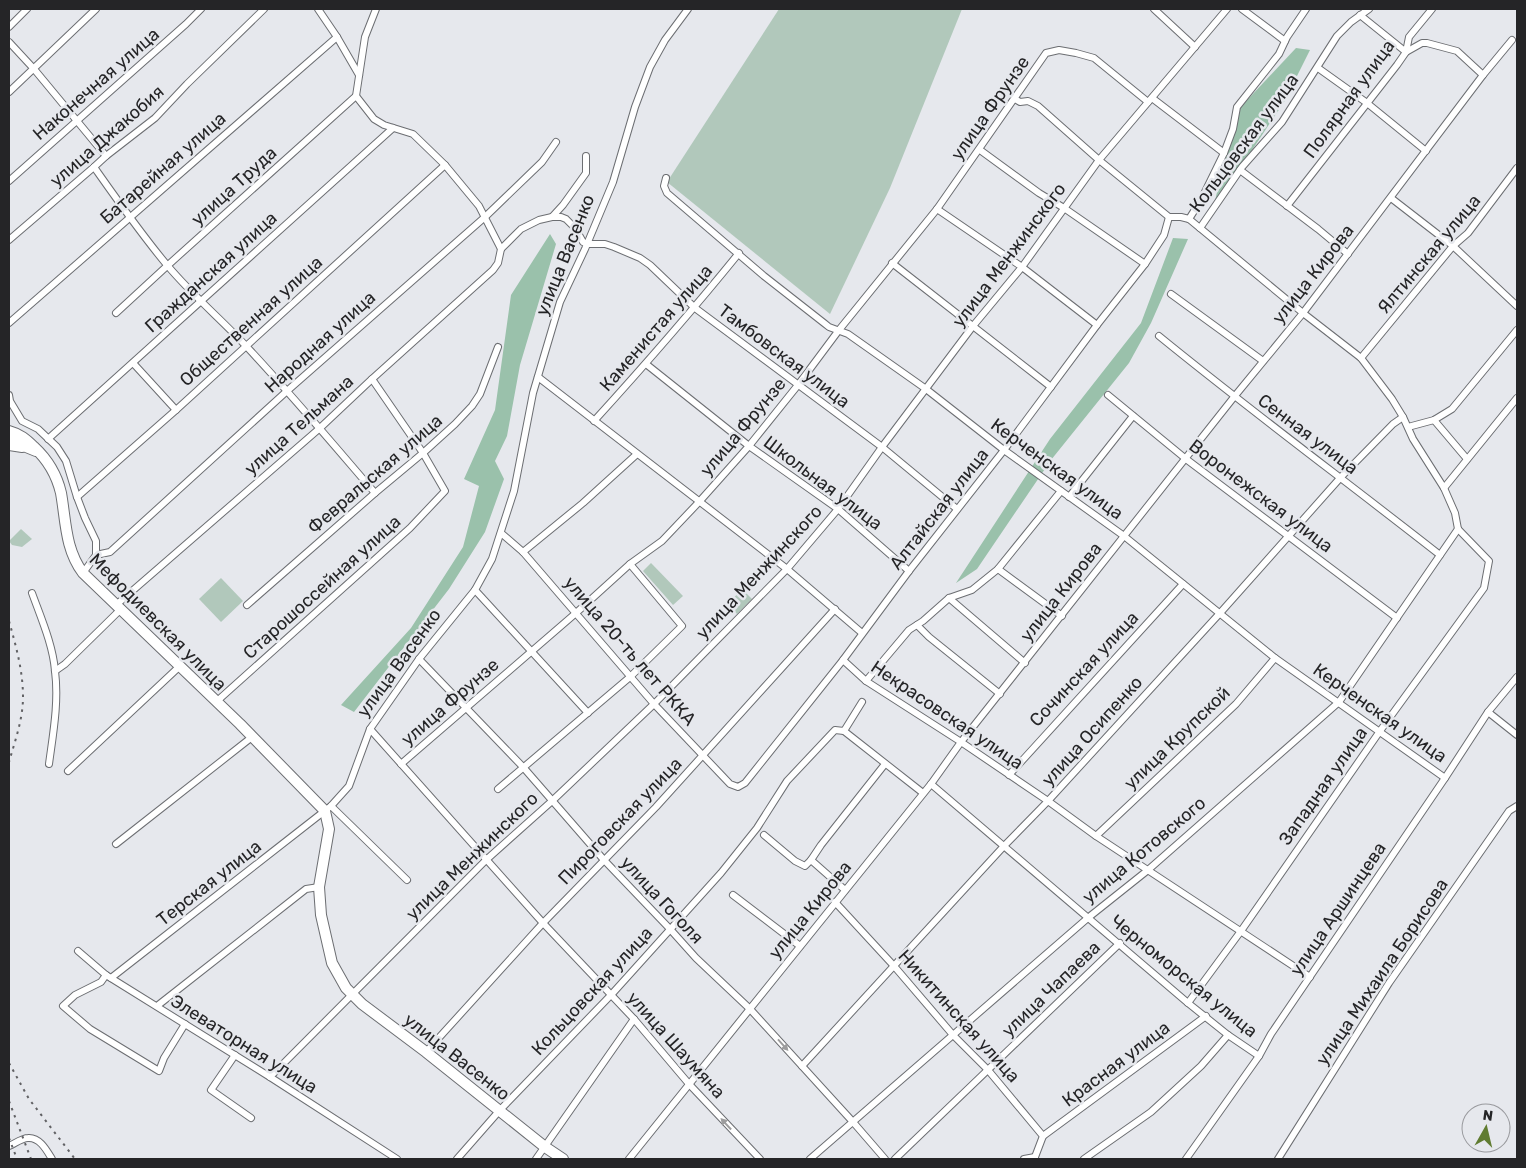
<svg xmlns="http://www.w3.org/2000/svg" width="1526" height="1168" viewBox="0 0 1526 1168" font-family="Rubik,sans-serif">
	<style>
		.green { fill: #b1c8bb }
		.forest { fill: #9ac1ab }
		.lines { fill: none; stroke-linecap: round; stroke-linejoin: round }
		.minor-casing { stroke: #6c6e72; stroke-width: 8 }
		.primary-casing { stroke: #6c6e72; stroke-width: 12 }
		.minor { stroke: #fff; stroke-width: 6 }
		.primary { stroke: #fff; stroke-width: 10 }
		.rail { stroke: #616164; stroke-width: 2; stroke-dasharray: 2.5 5; stroke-linecap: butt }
		.oneway { fill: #9d9d9e }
		.labels { text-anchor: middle; stroke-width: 5; stroke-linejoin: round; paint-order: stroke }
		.street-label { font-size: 18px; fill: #252527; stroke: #e6e8ed }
	</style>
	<rect width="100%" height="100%" fill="#e6e8ed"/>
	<g class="green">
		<polygon points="779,9 962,9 890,188 830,314 667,182"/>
		<polygon points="21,529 32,539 22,547 12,545 9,541"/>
		<polygon points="651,563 683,596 673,605 643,571"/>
		<polygon points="221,578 243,601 221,622 199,599"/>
		<polygon points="742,589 752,599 737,614 728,604"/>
	</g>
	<g class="forest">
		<polygon points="1296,48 1310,50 1284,102 1213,209 1236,112"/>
		<polygon points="550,234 556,244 520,365 507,436 495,461 504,479 485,532 449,589 354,712 341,705 411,628 463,547 479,486 464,479 495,410 511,295"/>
		<polygon points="1173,238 1188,239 1151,323 1129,363 1051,460 977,569 956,583 1050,439 1141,323"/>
	</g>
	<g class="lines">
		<defs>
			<g id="minor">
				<polyline points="318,9 337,37 359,75"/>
				<polyline points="1154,9 1195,47"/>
				<polyline points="1242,9 1285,41"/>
				<polyline points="1360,15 1406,52 1422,43 1427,43 1457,51 1483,75"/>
				<polyline points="9,27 27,9"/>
				<polyline points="9,42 34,69 106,156"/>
				<polyline points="1318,68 1367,103 1426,151"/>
				<polyline points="9,92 96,9"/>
				<polyline points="1152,98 1224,153"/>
				<polyline points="1015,99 1020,102 1028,101 1038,106 1099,160 1169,217 1181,217 1189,219 1303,313 1361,358 1392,399 1403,417 1413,439 1444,488 1455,513 1458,529 1489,561 1484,588 1380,731 1241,931 1188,1003"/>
				<polyline points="980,150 1039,193 1064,208 1145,264"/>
				<path d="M94,167C118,201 141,234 167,265C192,295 221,319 247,347C291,394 333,444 375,493"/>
				<polyline points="1240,170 1318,229 1348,254"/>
				<polyline points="666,178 664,186 667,193 764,276 824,323 829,327 848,334 926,389 1004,450 1124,536 1275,658 1445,778"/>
				<polyline points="9,181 186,24 201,9"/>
				<polyline points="1391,198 1453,246 1517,306"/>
				<polyline points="1287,206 1397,65 1406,52 1409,37 1432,9"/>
				<polyline points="937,209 1022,267 1097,325"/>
				<polyline points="552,217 561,217 566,219 575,228 583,242 587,244 605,244 614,247 640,258 650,265 695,308 882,447 957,509"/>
				<polyline points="1189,219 1201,200 1224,153 1233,129 1237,107 1279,54 1287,37 1306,9"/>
				<polyline points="1200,228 1242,167 1282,122 1337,36 1351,22 1369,9"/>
				<polyline points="9,240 94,167 106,156 155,118 187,84 264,9"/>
				<polyline points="501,249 521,229 539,220 552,217 563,205 586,173 586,156"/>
				<polyline points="892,263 1051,387"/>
				<polyline points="1171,294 1263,361"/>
				<polyline points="116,313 167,266 356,96 365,37 376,9"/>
				<polyline points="9,323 337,37"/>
				<path d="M1159,336C1251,411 1347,482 1440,555"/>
				<polyline points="1361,358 1453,246 1468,233 1517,168"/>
				<polyline points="133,363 176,410"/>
				<polyline points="646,364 749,446 838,509 909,571"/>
				<polyline points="538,377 787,569 862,633"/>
				<polyline points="9,395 10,401 22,421 38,429 57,447 66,461 77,497 85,518 96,541 96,555 83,573"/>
				<polyline points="1108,395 1186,459 1397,618"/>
				<polyline points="1434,420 1467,459"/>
				<path d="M594,421C644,366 692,311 739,253"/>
				<polyline points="1408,427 1434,420 1452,409 1517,330"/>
				<polyline points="48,439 393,128"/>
				<polyline points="9,447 22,449"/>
				<polyline points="1444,488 1517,398"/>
				<polyline points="77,497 176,410 445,165"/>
				<polyline points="1069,497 1133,416"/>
				<polyline points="501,533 523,552 654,704 730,784 738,787 745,783 843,660 909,571 1004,450 1097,325 1145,264 1164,235 1169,217"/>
				<polyline points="523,552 583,503 637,454"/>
				<polyline points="96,555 110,552 287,391 485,217 542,162 556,142"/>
				<polyline points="998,569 1062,616"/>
				<polyline points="475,590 588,713"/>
				<path d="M32,593C41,618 53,645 55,671C59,702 53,734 49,764"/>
				<polyline points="949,598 1025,663"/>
				<polyline points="116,605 320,428 372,379 493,270 498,263 501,249 479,206 445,165 413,134 384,125 374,119 356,96"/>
				<polyline points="247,605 375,493 423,453 455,424 472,406 480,394 498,347"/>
				<polyline points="917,625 929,637 1000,694"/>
				<polyline points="419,659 523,767 604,860 670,929 696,958 750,1009 853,1122 885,1159"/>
				<polyline points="843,660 866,681 961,742 1048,801 1096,836 1310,977"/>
				<polyline points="55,671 65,664 121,609"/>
				<polyline points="866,681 909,630 923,621 949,598 972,590 998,569 1061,491"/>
				<polyline points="216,702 410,528 445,491 423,453 372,379"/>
				<polyline points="1488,712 1517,735"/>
				<polyline points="370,729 543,923 634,1019 689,1084 760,1159"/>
				<polyline points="844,731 923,793"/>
				<polyline points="401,764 576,613 630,564 662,541 699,502 749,446 798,385 839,330 937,209 1046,53 1059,50 1076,53 1094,58 1148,102"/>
				<polyline points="68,771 180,666"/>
				<polyline points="1009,775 1183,584"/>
				<polyline points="931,784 1188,1003 1228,1035 1259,1056"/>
				<polyline points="498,789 630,677 682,626 630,564"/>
				<polyline points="331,806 407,880"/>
				<polyline points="764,835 795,861 805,866 811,860 845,890"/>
				<polyline points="1096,836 1236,704 1275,658"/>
				<polyline points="116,844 252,737"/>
				<polyline points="811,860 821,845 885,764"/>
				<polyline points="733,895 800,946"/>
				<polyline points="835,902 894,966 953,1035 988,1070 1043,1136 1035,1157"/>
				<polyline points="78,951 106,975 270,1077 397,1159"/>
				<polyline points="106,975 101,982 75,995 63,1006 90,1029 159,1071 164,1058 185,1024"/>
				<polyline points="111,978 331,806 349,786 370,729 419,659 475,590 492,559 514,491 533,393 560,302 585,249 613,182 635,107 650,67 665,40 688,9"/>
				<polyline points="157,1006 306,889 319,887"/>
				<polyline points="426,1052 543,923 656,807 835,609"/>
				<polyline points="235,1055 211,1090 251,1118"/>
				<polyline points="802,1066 1004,846 1048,801 1221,612 1341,477 1393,424 1403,417"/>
				<polyline points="270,1077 486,860 552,801 654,704 787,569 838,509 882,447 973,326 1022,267 1099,160 1227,9"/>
				<polyline points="1043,1136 1206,1016"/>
				<path d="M9,1146C14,1144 22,1138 28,1138C40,1137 47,1151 52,1159"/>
				<polyline points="457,1159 500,1110 611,995 721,873 757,828 787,781 835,730 844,731 862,702"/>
				<polyline points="536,1159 634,1019"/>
				<polyline points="629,1159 931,784 961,742 1234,397 1303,313 1483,75 1512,40"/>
				<polyline points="810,1159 1089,917 1148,870 1339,702 1458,529"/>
				<polyline points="895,1159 1120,943"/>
				<polyline points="1024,1159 1035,1157"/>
				<polyline points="1084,1159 1151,1112 1201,1066 1228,1035"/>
				<polyline points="1186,1159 1259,1056 1271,1034 1445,778 1488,712 1517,677"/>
				<polyline points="1278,1159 1389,983 1509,811 1517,806"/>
			</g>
			<g id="primary">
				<path d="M9,431C20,434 26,439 34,447C47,459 57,476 61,493C66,521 65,549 83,573L240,724L325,811L329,829L319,887L321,915L332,963L346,988L362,1004L426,1052L545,1147L563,1159"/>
				<polyline points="9,440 36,451"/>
			</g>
		</defs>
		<use href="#minor" class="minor-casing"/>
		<use href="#primary" class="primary-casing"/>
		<use href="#minor" class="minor"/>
		<use href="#primary" class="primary"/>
		<g class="rail">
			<path d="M9,621C16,646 23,671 23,697C23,719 15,741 9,762"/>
			<polyline points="9,1063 29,1099 75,1159"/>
			<polyline points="9,1101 31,1159"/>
			<polyline points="9,1138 17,1159"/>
		</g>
	</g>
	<defs><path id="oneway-solid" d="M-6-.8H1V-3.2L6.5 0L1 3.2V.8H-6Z" transform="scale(1.25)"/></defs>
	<g class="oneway">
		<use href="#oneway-solid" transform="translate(783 1045) rotate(48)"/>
		<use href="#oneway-solid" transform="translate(726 1124) rotate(-133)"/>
	</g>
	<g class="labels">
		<g class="street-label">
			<text transform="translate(96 84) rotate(-41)" y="6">Наконечная улица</text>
			<text transform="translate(1349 99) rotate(-54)" y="6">Полярная улица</text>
			<text transform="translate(990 108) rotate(-55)" y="6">улица Фрунзе</text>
			<text transform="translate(107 136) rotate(-41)" y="6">улица Джакобия</text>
			<text transform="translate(1244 143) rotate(-53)" y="6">Кольцовская улица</text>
			<text transform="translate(163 168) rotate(-41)" y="6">Батарейная улица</text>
			<text transform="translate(234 186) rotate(-42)" y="6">улица Труда</text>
			<text transform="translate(1429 254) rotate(-50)" y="6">Ялтинская улица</text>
			<text transform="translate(565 255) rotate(-68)" y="6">улица Васенко</text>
			<text transform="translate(1009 255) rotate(-53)" y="6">улица Менжинского</text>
			<text transform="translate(211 272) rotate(-42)" y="6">Гражданская улица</text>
			<text transform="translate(1313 274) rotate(-52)" y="6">улица Кирова</text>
			<text transform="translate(251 321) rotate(-42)" y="6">Общественная улица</text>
			<text transform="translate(656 328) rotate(-49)" y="6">Каменистая улица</text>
			<text transform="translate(320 342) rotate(-42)" y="6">Народная улица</text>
			<text transform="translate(784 356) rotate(37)" y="6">Тамбовская улица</text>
			<text transform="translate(299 425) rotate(-42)" y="6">улица Тельмана</text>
			<text transform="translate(743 427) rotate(-50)" y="6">улица Фрунзе</text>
			<text transform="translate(1308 434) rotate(37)" y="6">Сенная улица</text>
			<text transform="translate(1057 469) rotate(36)" y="6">Керченская улица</text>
			<text transform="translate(375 474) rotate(-41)" y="6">Февральская улица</text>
			<text transform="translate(823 483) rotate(37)" y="6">Школьная улица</text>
			<text transform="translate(1261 496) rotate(37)" y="6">Воронежская улица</text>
			<text transform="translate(939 509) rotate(-52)" y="6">Алтайская улица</text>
			<text transform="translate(759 572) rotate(-47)" y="6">улица Менжинского</text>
			<text transform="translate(322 587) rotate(-42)" y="6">Старошоссейная улица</text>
			<text transform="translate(1061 592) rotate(-52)" y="6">улица Кирова</text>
			<text transform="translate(158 622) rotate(45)" y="6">Мефодиевская улица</text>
			<text transform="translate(630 651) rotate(49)" y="6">улица 20-ть лет РККА</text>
			<text transform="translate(399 663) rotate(-54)" y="6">улица Васенко</text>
			<text transform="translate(1084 669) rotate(-47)" y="6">Сочинская улица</text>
			<text transform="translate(450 702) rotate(-41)" y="6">улица Фрунзе</text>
			<text transform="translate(1380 713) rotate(35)" y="6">Керченская улица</text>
			<text transform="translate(947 715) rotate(34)" y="6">Некрасовская улица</text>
			<text transform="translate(1092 731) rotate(-48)" y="6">улица Осипенко</text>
			<text transform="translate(1177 738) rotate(-44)" y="6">улица Крупской</text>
			<text transform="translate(1323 786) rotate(-55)" y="6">Западная улица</text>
			<text transform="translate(620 821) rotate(-46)" y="6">Пироговская улица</text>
			<text transform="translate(1144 850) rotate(-40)" y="6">улица Котовского</text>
			<text transform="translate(472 856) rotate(-44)" y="6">улица Менжинского</text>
			<text transform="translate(209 883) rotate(-38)" y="6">Терская улица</text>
			<text transform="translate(662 900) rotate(47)" y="6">улица Гоголя</text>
			<text transform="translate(1338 909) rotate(-56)" y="6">улица Аршинцева</text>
			<text transform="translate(810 910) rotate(-51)" y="6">улица Кирова</text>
			<text transform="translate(1382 972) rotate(-56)" y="6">улица Михаила Борисова</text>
			<text transform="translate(1184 976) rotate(39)" y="6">Черноморская улица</text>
			<text transform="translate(1051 989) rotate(-44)" y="6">улица Чапаева</text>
			<text transform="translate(592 991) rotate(-47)" y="6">Кольцовская улица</text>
			<text transform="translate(959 1016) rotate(48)" y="6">Никитинская улица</text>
			<text transform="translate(244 1044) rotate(32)" y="6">Элеваторная улица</text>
			<text transform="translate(676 1045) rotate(48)" y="6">улица Шаумяна</text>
			<text transform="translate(457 1057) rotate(38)" y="6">улица Васенко</text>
			<text transform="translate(1116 1064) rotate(-37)" y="6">Красная улица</text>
		</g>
	</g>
	<rect width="1526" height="1168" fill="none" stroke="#252527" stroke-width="20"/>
	<g transform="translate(1486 1128) rotate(8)"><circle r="24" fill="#e6e8ed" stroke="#999a9e"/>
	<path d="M0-4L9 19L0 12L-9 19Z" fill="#607c31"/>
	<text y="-8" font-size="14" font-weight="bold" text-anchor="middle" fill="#252527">N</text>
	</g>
</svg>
